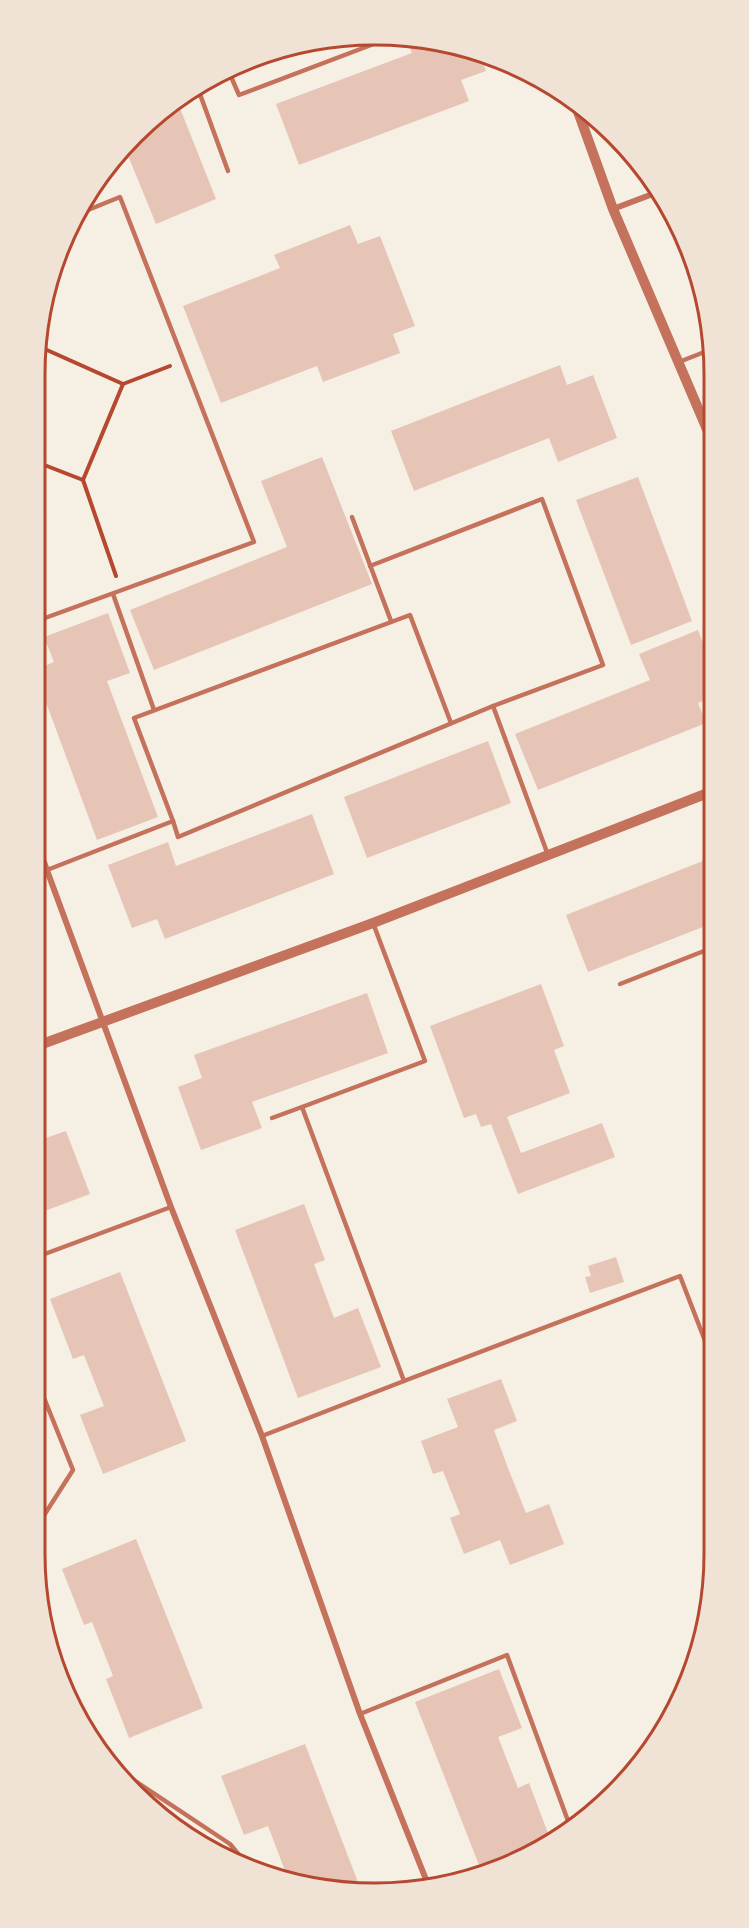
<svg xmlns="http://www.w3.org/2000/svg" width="749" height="1928" viewBox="0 0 749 1928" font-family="'Libre Baskerville',serif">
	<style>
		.building { fill: #e6c5b7 }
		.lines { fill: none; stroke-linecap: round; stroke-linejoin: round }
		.path { stroke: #b5482f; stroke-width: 4 }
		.service { stroke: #c5725c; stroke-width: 4.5 }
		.minor { stroke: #c5725c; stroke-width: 6 }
		.tertiary { stroke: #c5725c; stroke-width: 10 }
		.rim { fill: none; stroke: #b5482f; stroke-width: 3 }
	</style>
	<rect width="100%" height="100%" fill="#f6efe4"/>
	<g class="building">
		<polygon points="408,43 463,46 479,53 486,71 461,80 469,101 299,165 276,104 412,53"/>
		<polygon points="178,103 216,199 156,224 129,158 105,167"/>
		<polygon points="350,225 358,244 380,236 415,326 393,334 400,353 323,382 317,366 221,403 183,306 280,268 274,255"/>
		<polygon points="560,365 567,385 593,375 617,438 558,462 549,438 414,491 391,431"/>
		<polygon points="322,457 372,584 154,670 130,610 287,547 261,481"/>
		<polygon points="638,477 692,621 631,645 576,500"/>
		<polygon points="108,613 130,673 107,681 158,817 97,840 34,670 54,662 44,637"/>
		<polygon points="698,630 712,666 712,697 698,703 706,723 538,790 515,734 650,680 639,654"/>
		<polygon points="488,741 511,803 367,858 344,797"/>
		<polygon points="312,814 334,874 165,939 157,919 132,928 108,865 168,842 176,866"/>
		<polygon points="713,857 713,923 588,972 566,915"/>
		<polygon points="541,984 564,1046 554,1050 570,1093 507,1117 521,1153 602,1123 615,1157 518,1194 491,1124 481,1127 476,1114 464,1118 430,1026"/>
		<polygon points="367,993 388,1053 252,1102 262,1128 201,1150 178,1087 202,1078 194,1055"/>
		<polygon points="34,1125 40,1140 66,1131 90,1194 34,1215"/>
		<polygon points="304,1204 325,1260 314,1264 334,1318 358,1308 381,1367 298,1398 235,1230"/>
		<polygon points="616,1257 624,1282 590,1293 585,1277 591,1276 588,1266"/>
		<polygon points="120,1272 186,1441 103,1474 80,1415 104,1406 84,1355 73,1359 50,1299"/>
		<polygon points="501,1379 517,1421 494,1430 508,1468 526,1513 549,1504 564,1544 510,1565 500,1540 464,1554 450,1518 460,1514 443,1471 433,1474 421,1441 458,1427 447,1399"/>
		<polygon points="136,1539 203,1708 129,1738 106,1679 113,1676 92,1622 84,1625 62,1569"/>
		<polygon points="499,1669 522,1728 498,1737 518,1788 529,1783 551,1841 481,1870 415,1702"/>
		<polygon points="305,1744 361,1890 330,1891 287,1876 268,1826 244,1835 221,1776"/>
	</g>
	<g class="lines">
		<g class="path">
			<polyline points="123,384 170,366"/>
			<polyline points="34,461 83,480 123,384 38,346"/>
			<polyline points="83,480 116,576"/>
		</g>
		<g class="service">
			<polyline points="229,72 239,95 371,45 369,40"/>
			<polyline points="197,86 228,171"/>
			<polyline points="679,362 712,349"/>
			<polyline points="352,517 391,621"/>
			<polyline points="370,566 542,499 603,665 493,706 548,855"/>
			<polyline points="113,594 154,710"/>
			<polyline points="34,622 254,542 120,197 83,212"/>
			<polyline points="173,821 178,837 493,706"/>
			<polyline points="47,870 173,821 134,718 410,615 451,723"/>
			<polyline points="620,984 704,951 713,976"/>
			<polyline points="272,1118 302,1107"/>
			<polyline points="34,1258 171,1207"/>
			<polyline points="34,1373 73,1470 34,1531"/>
			<polyline points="404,1381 680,1276 714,1364"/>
			<polyline points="262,1436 404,1381 302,1107 425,1061 373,923"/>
			<polyline points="46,1622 83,1715"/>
			<polyline points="360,1714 507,1655 571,1829"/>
			<polyline points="111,1765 230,1844 244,1861"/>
		</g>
		<g class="minor">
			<polyline points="613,209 658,192"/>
			<polyline points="34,835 171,1207 262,1436 360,1714 429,1887"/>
		</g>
		<g class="tertiary">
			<polyline points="576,106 613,209 712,441"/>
			<polyline points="34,1047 373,923 713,791"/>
		</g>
	</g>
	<path d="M0 0H749V1928H0ZM374 45H375A329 329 0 0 1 704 374V1554A329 329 0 0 1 375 1883H374A329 329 0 0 1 45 1554V374A329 329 0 0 1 374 45Z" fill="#f1e2d6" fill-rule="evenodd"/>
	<path class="rim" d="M374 45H375A329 329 0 0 1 704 374V1554A329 329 0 0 1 375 1883H374A329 329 0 0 1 45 1554V374A329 329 0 0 1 374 45Z"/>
</svg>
